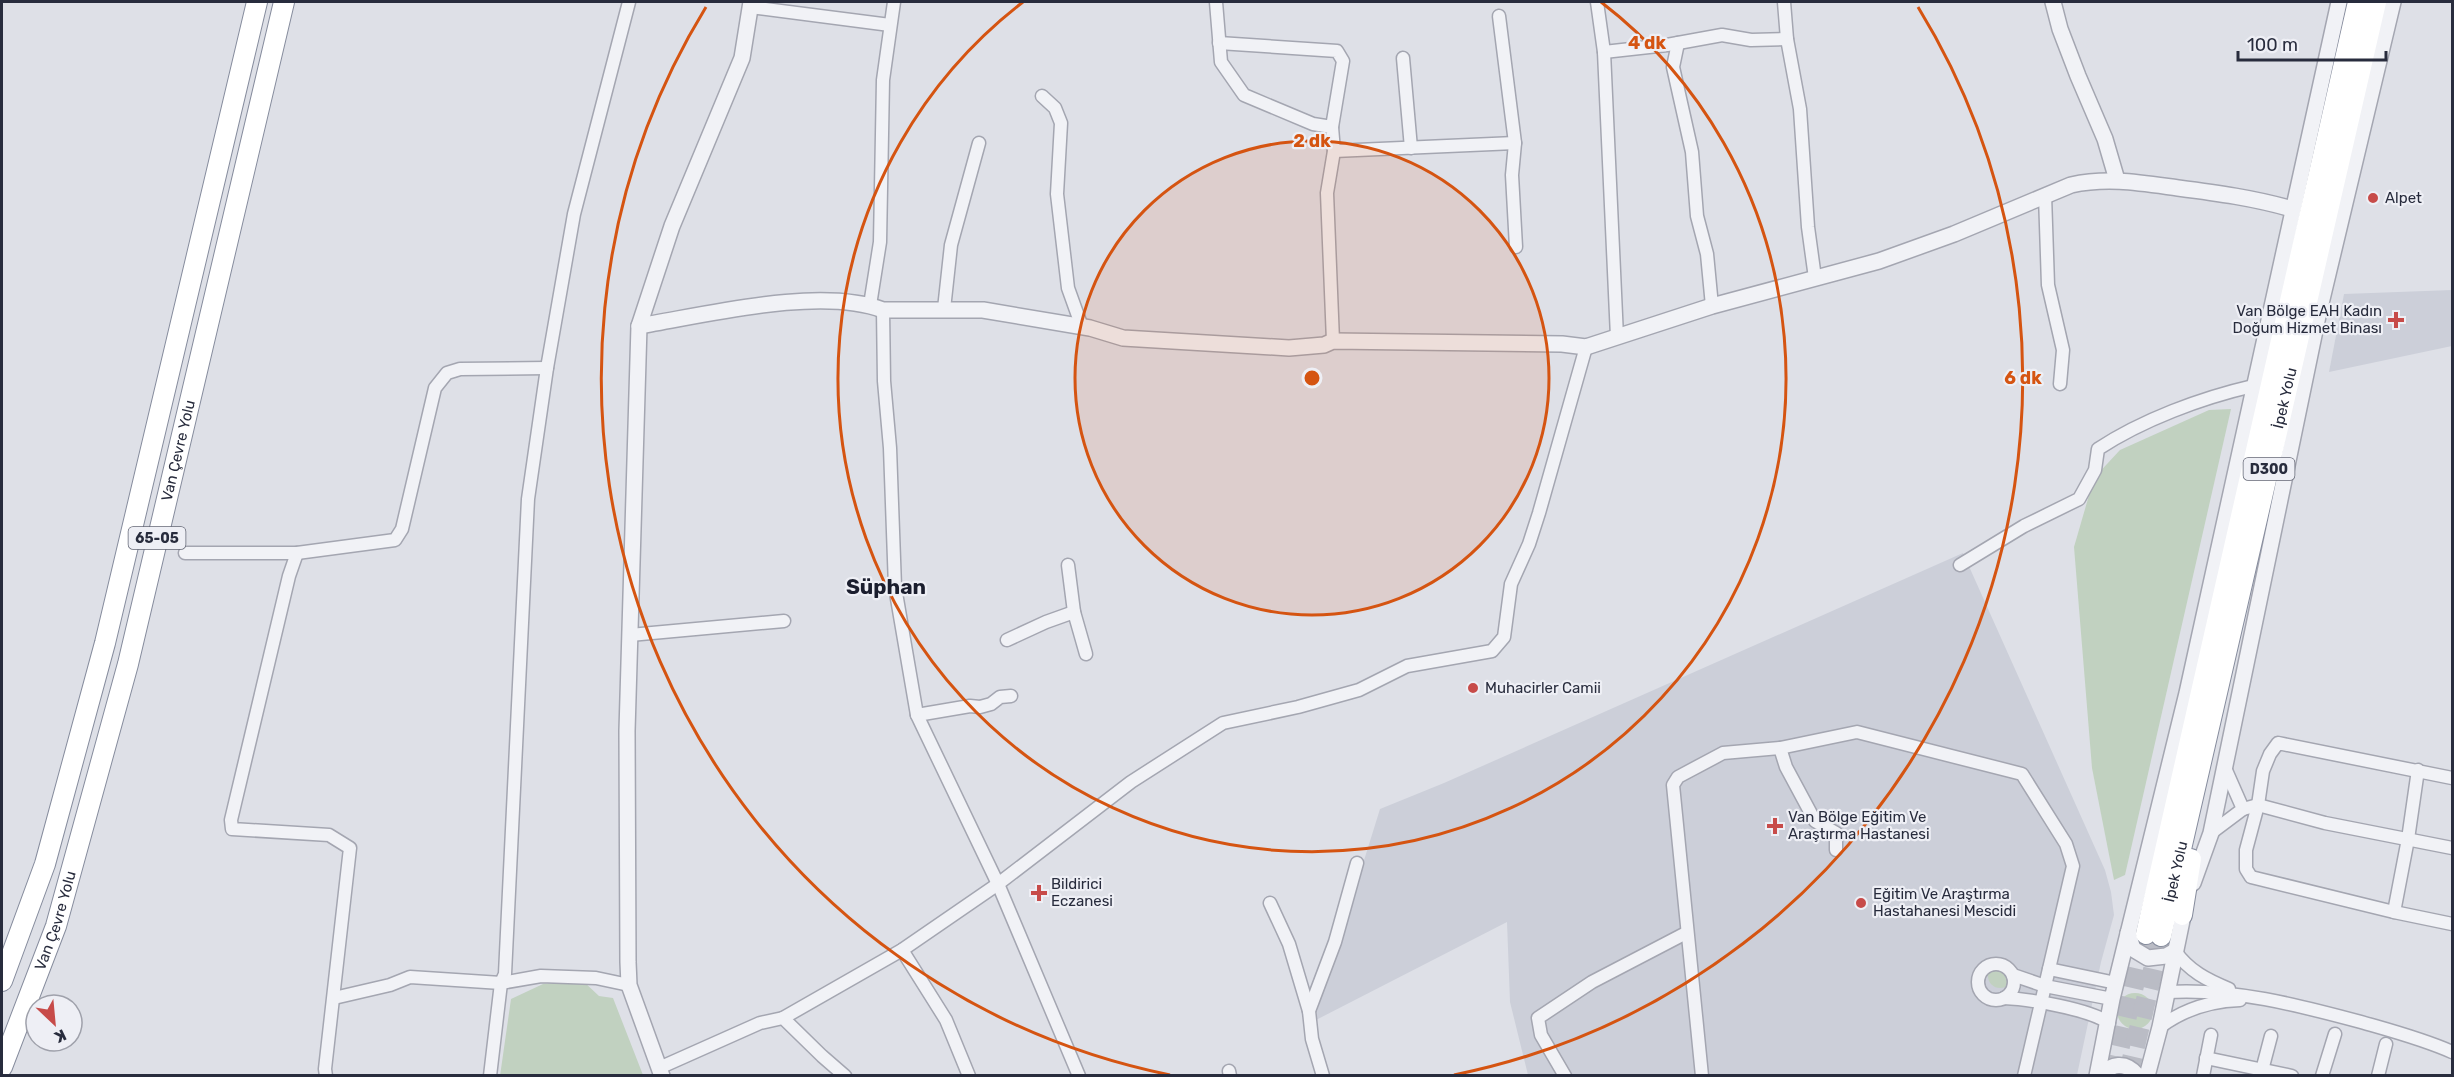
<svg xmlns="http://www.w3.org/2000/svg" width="2454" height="1077" viewBox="0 0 2454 1077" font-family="Rubik,sans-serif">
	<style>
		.built { fill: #cccfd9 }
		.green { fill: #c1d1c0 }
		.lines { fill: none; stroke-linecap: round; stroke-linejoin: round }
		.trunk-tunnel { stroke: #babcc5; stroke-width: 20; stroke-dasharray: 20 10; stroke-linecap: butt }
		.minor-casing { stroke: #a4a6b1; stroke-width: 15 }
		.tertiary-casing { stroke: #a4a6b1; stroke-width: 18 }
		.trunk-casing { stroke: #868c9d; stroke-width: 22 }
		.minor { stroke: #f1f2f6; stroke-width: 12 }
		.tertiary { stroke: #f1f2f6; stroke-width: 15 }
		.trunk { stroke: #fff; stroke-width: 20 }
		.ring { fill: none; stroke: #d55411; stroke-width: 3 }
		.poi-dot { fill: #c74b49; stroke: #eeeff5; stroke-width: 2 }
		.labels { text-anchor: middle; stroke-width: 4.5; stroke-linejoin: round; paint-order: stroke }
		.shield { fill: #eeeff5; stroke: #636674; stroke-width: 1.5 }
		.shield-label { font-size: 14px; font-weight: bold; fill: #282c3d }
		.poi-label { font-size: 15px; fill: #282c3d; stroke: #eeeff5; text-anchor: start }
		.street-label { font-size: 15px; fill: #282c3d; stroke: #eeeff5 }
		.district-label { font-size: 21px; font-weight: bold; fill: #1b1e2e; stroke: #eeeff5 }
		.centre { fill: #d55411; stroke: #eeeff5; stroke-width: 3 }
		.ring-label { font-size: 18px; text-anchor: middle; font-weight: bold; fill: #d55411; stroke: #eeeff5; stroke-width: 4.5; stroke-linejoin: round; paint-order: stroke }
	</style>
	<rect width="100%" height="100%" fill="#dee0e7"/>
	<g class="built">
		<polygon points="2452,290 2452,346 2329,372 2344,294"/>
		<polygon points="1963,553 2105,870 2111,892 2114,915 2101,962 2077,1075 1528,1075 1510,1002 1507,922 1314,1021 1380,809 1444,783"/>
	</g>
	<g class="green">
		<polygon points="2231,409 2125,875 2114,880 2092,768 2074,547 2094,478 2120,450 2209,410"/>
		<circle cx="2000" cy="976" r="12"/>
		<polygon points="583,981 599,996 613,998 643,1075 500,1076 511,999 543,984"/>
		<circle cx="2135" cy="1011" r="18"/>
	</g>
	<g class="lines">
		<g class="trunk-tunnel">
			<polyline points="2113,1076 2146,934"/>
			<polyline points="2128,1076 2161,936"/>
		</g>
		<defs>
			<g id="minor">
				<polyline points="1216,2 1221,62 1244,95 1313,124 1332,127 1334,151 1515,143"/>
				<polyline points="1597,2 1604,52 1617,337"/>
				<polyline points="1784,2 1787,39 1800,109 1808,227 1815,278"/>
				<polyline points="750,7 890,25"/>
				<polyline points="1499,16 1515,143 1512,175 1516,247"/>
				<polyline points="1219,43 1337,51 1343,61 1332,127"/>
				<polyline points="1678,43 1673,67 1692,152 1697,216 1707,254 1712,306"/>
				<polyline points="1604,52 1667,45 1722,35 1751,40 1787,39"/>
				<polyline points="1403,58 1411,148"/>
				<polyline points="1042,96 1055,108 1061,123 1057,194 1068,288 1082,327"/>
				<polyline points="2045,195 2048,285 2063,350 2060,384"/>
				<polyline points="870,305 880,242 883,80 894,2"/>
				<polyline points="944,309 951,245 979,143"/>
				<polyline points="883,310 884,381 890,448 895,587 917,715 998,884 1079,1076"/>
				<polyline points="1333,341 1327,193 1334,151"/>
				<polyline points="185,553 297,553 395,540 402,529 435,388 447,373 460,369 547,368"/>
				<polyline points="297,553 289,576 231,820 232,829 329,835 350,848 325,1069 326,1076"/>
				<polyline points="1068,565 1074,612 1086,654"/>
				<path d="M1960,565L2024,526L2079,499L2095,470L2098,449C2142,420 2201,398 2253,386"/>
				<polyline points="630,635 784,621"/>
				<polyline points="1007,640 1046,622 1074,612"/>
				<polyline points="917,715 970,706 980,707 991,704 1000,697 1011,696"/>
				<polyline points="1780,748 1786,767 1815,821 1836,833 1836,850"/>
				<polyline points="2452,778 2278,743 2270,754 2263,771 2258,805 2246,850 2246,869 2251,877 2394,912 2452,924"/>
				<polyline points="2243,809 2258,805 2325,823 2452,848"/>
				<polyline points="2211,833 2243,809 2225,768"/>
				<polyline points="1270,903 1289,944 1309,1011"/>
				<polyline points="2394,912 2408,839 2418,770"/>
				<polyline points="902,950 946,1020 969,1076"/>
				<path d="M2175,951C2189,971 2207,980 2229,989"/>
				<circle cx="1996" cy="982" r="18"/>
				<polyline points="2049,969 2116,983"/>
				<polyline points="2013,975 2045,986 2112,999"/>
				<path d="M2167,992C2233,988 2298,1005 2361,1022C2392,1031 2423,1039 2452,1052"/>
				<polyline points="334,998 390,985 410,977 501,983 541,976 596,978 629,985"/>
				<path d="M2004,998C2029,999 2089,1009 2109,1023"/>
				<polyline points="783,1018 902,950 998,884 1131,782 1223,723 1298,707 1359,690 1407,666 1492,651 1504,637 1511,584 1529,544 1539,513 1586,347"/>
				<path d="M2160,1027C2184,1009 2210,1001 2240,1000"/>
				<polyline points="2206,1058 2292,1076"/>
				<polyline points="659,1068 760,1023 783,1018 822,1056 845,1076"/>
				<polyline points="1229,1071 1230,1076"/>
				<polyline points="2261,1074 2271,1036"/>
				<polyline points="490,1076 501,983 505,974 528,499 547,368 574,214 629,2"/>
				<polyline points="1323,1076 1312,1039 1309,1011 1335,942 1357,863"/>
				<polyline points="1565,1076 1541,1035 1538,1018 1592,982 1686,933"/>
				<polyline points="1702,1076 1673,785 1678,777 1723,753 1780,748 1857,732 2022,774 2066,844 2073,866 2024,1076"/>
				<polyline points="2203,1076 2211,1035"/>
				<polyline points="2322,1076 2335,1034"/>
				<polyline points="2378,1076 2386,1044"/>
			</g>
			<g id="tertiary">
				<polyline points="2053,2 2060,29 2078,76 2105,139 2117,180"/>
				<path d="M639,326C706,315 820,286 883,310H983L1090,328L1123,338L1289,348L1324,345L1333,341L1562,344L1586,347L1712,306L1879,261L1954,234L2071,185C2108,177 2141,183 2178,188C2217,193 2254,198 2292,209"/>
				<polyline points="2193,883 2211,833 2318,316 2393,2"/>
				<polyline points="2128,933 2133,949 2148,958 2166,956 2175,951"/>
				<polyline points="662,1076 629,985 628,962 627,731 639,326 672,226 742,58 751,2"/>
				<polyline points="2097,1076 2112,999 2187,693 2339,2"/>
				<path d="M2098,1076C2112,1064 2125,1060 2138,1076"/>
				<polyline points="2147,1076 2160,1027 2185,906"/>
			</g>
			<g id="trunk">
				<polyline points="2182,915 2191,859"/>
				<polyline points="2146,934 2358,2"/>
				<path id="s1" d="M2161,936L2376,2"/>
				<polyline points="2,981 45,864 105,643 257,2"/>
				<path id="s2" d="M2,1067L56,926L128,664L284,2"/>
			</g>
		</defs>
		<use href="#minor" class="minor-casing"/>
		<use href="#tertiary" class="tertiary-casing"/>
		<use href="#trunk" class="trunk-casing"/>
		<use href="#minor" class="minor"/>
		<use href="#tertiary" class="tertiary"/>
		<use href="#trunk" class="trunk"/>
	</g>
	<circle cx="1312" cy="378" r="237" fill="#d55411" fill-opacity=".12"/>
	<g class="ring">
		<circle cx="1312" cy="378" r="237"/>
		<path d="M1601 2A474 474 0 1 1 1023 2"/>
		<path d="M1170 1075A711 711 0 0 1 706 7M1918 7A711 711 0 0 1 1454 1075"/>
	</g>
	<g class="poi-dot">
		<circle cx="2373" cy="198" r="6"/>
		<path d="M2393 311h6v6h6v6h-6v6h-6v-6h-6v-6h6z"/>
		<circle cx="1473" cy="688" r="6"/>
		<path d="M1772 817h6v6h6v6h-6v6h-6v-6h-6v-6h6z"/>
		<path d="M1036 884h6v6h6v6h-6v6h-6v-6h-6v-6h6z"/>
		<circle cx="1861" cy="903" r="6"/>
	</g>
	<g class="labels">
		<g class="shield">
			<rect x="2243.5" y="458" width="51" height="22" rx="4.5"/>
			<rect x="128.5" y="527" width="57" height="22" rx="4.5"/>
		</g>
		<g class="shield-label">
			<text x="2269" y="474">D300</text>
			<text x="157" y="543">65-05</text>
		</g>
		<g class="poi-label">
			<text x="2385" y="203">Alpet</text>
			<text x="2382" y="316" text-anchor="end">Van Bölge EAH Kadın<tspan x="2382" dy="17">Doğum Hizmet Binası</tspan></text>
			<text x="1485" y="693">Muhacirler Camii</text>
			<text x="1788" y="822">Van Bölge Eğitim Ve<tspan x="1788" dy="17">Araştırma Hastanesi</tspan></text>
			<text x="1051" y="889">Bildirici<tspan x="1051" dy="17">Eczanesi</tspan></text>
			<text x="1873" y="899">Eğitim Ve Araştırma<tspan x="1873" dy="17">Hastahanesi Mescidi</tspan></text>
		</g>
		<g class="street-label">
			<text dy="5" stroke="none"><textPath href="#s1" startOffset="552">İpek Yolu</textPath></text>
			<text dy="5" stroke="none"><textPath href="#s2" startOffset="642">Van Çevre Yolu</textPath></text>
			<text dy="5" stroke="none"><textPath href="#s1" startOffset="66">İpek Yolu</textPath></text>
			<text dy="5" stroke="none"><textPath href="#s2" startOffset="156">Van Çevre Yolu</textPath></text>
		</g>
		<g class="district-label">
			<text x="886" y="594">Süphan</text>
		</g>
	</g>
	<circle cx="1312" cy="378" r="9" class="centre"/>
	<g class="ring-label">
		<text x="1647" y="49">4 dk</text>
		<text x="1312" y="147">2 dk</text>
		<text x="2023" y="384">6 dk</text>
	</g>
	<rect width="2454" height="1077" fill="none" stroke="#282c3d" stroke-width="6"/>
	<g transform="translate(54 1023) rotate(154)"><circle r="28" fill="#eeeff5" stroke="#9fa1ab" stroke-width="1.5"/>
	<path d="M0-4.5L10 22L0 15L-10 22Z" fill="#c74b49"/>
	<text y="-9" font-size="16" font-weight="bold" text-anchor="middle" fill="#282c3d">K</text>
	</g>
	<path d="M2238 51v9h148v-9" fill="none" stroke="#282c3d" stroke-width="3"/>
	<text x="2247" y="51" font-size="18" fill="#282c3d" stroke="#eeeff5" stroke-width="4.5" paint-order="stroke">100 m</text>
</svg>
